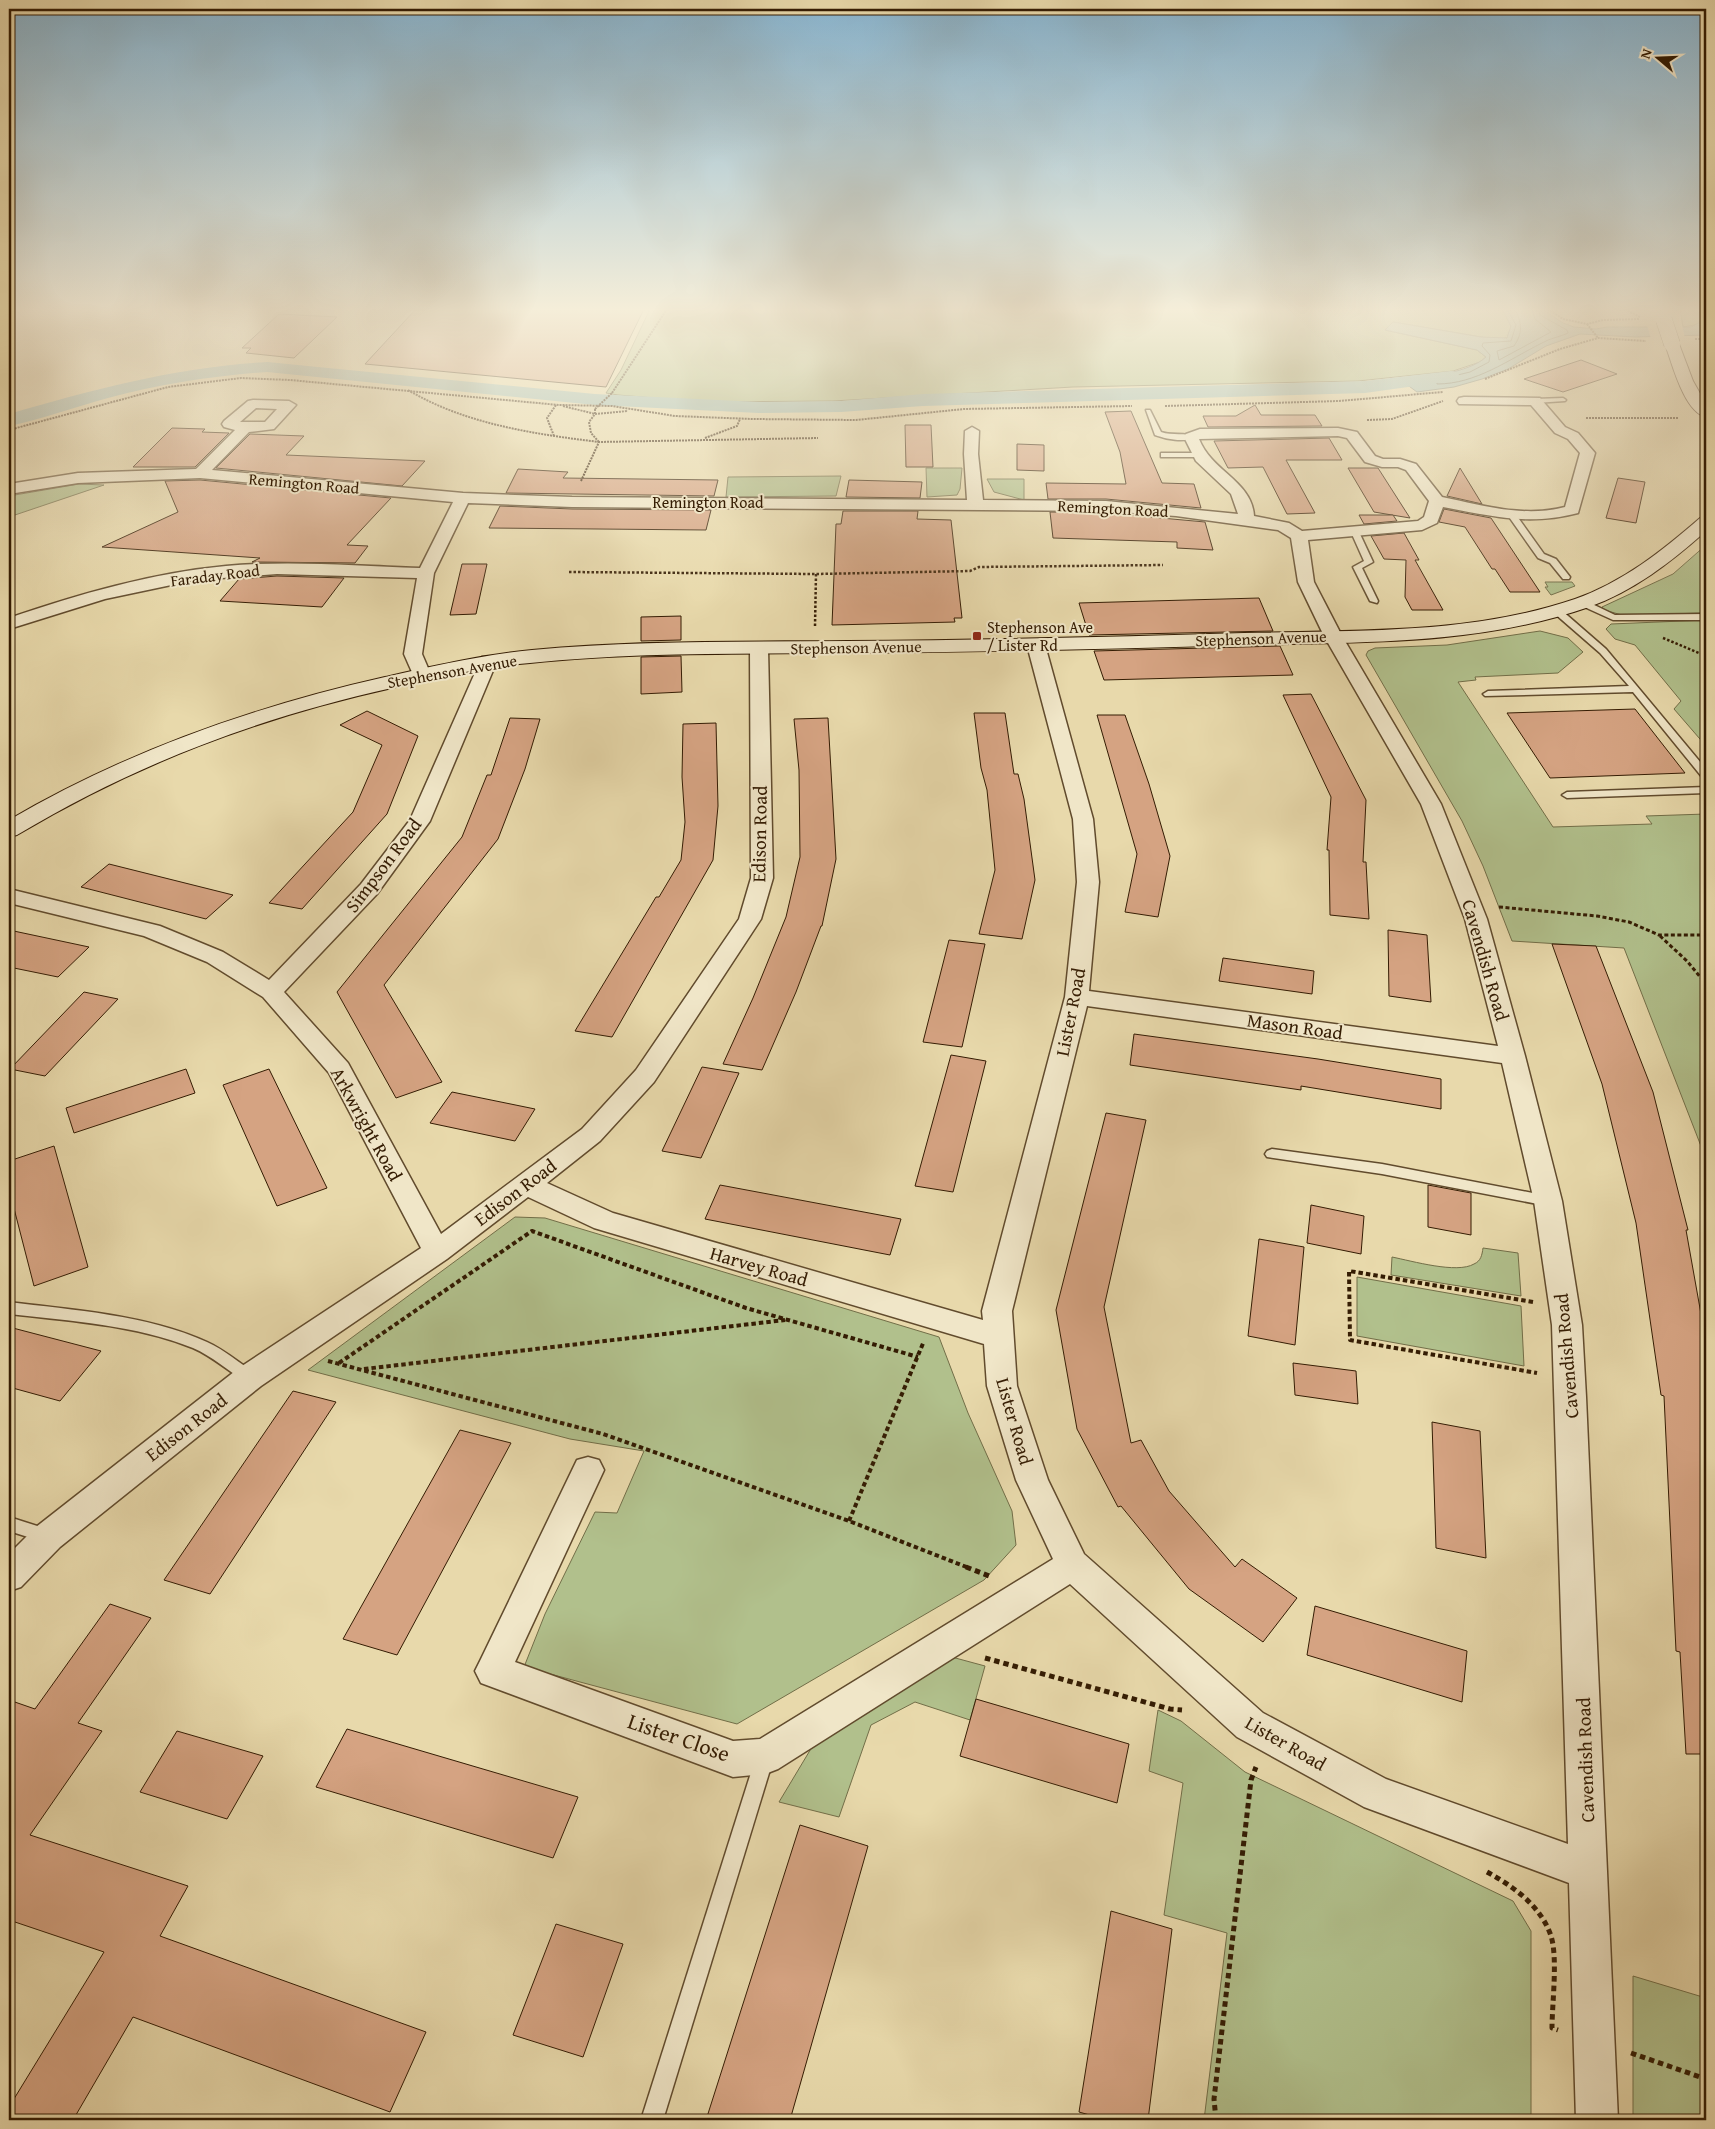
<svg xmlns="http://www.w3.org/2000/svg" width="1715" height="2129" viewBox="0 0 1715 2129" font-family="'Gentium Book Plus',serif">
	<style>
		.green { fill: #b1c08c; stroke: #726e48 }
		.water { fill: #99b9b2; stroke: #717a6c }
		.pier { fill: #e8d9ab }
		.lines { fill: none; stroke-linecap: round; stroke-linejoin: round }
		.shore { stroke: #666a5a; stroke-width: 1 }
		.canal { fill: #99b9b2; fill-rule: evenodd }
		.building { fill: #d5a382; stroke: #341c03 }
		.lane-casing { stroke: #614b2d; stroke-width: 3 }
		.street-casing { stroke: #614b2d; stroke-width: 3 }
		.secondary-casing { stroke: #341c03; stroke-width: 2 }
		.path-far4 { stroke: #341c03; stroke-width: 2; stroke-dasharray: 2 1; stroke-linecap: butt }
		.path-far3 { stroke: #341c03; stroke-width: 2.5; stroke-dasharray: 2.5 2; stroke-linecap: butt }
		.path-far2 { stroke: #341c03; stroke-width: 3; stroke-dasharray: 4 2.5; stroke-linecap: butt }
		.path-far1 { stroke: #341c03; stroke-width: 4; stroke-dasharray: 4.5 3; stroke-linecap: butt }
		.path { stroke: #341c03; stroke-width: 5; stroke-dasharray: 5.5 4; stroke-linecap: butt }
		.lane { fill: #f0e6c8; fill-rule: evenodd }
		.street { fill: #f0e6c8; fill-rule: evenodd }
		.secondary { fill: #f0e6c8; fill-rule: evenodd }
		.secondary-bridge-casing { stroke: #341c03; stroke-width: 17; stroke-linecap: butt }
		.path-bridge { stroke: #341c03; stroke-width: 2; stroke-dasharray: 2 1; stroke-linecap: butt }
		.secondary-bridge { stroke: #f0e6c8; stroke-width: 16 }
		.poi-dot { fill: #8f2418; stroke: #f0e6c8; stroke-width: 2 }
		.labels { text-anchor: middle; stroke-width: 4; stroke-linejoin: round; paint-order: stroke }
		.far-street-label { font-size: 16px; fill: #341c03; stroke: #f0e6c8 }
		.far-poi-label { font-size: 16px; fill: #341c03; stroke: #f0e6c8; text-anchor: start }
		.street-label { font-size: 19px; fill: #341c03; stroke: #f0e6c8 }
		.near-street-label { font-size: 22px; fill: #341c03; stroke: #f0e6c8 }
	</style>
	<rect width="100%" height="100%" fill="#e8d9ab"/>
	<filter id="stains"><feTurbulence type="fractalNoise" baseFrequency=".004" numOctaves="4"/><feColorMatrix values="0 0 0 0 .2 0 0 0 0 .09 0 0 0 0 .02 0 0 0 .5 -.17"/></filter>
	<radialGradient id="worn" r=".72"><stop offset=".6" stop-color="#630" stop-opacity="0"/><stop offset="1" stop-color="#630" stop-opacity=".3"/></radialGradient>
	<g class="green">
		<polygon points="650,309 1502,309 1511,326 1507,338 1493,339 1393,322 1385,330 1477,350 1486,357 1480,362 1453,371 1358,381 1073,387 833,401 703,402 618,395 606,393 621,370"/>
		<polygon points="1680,309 1706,309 1706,323 1683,327"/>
		<polygon points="926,468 962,468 960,489 957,495 927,497"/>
		<polygon points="841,476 836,496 726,497 728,477"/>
		<polygon points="987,479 1024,479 1024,500 994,492"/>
		<polygon points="79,484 104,485 9,517 9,496"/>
		<polygon points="1706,545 1706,613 1622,615 1604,610 1602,607 1673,574"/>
		<polygon points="1545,582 1572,582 1575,586 1551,595 1545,587 1548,587"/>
		<polygon points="1706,620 1706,746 1674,709 1681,701 1635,645 1615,639 1606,629 1611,624"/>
		<polygon points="1540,631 1568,638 1583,652 1558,673 1475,677 1476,680 1458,682 1553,827 1652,824 1646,816 1706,814 1706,1159 1624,948 1512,941 1483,866 1462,821 1366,655 1368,651 1375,648 1447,645"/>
		<polygon points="515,1217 545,1218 939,1337 968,1413 1012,1511 1016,1545 984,1580 737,1724 524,1667 545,1614 595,1512 617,1513 644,1451 570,1439 308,1370"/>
		<path d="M1483,1248L1518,1253L1521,1296L1391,1275L1392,1257C1412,1261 1457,1274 1474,1264C1481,1261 1482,1255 1483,1248Z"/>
		<polygon points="1357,1277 1521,1306 1524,1366 1357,1336"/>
		<polygon points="948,1656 985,1666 970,1720 915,1702 871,1725 839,1817 779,1802 812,1747"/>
		<polygon points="1158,1710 1181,1721 1245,1772 1513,1901 1531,1931 1531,2120 1204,2120 1227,1933 1164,1915 1183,1783 1149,1771"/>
		<polygon points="1633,1976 1706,1998 1706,2120 1633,2120"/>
	</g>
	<path class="water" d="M1502,309H1542L1563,323L1574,327L1596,329L1607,327H1691L1698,323H1706V335L1635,337L1580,334L1546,346L1508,369L1482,379L1454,387L1417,392L1402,381C1425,377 1469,373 1486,357L1477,350L1385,330L1393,322L1481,337L1507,338L1511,326Z"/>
	<polygon class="pier" points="1647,325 1682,325 1685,338 1651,339"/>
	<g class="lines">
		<g class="shore">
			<path d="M1507,309L1516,325L1511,341L1483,343L1482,346L1490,355L1489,362L1470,372L1437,380V384C1476,384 1508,360 1542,343C1550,338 1560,337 1568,333L1567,330L1540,315L1538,309"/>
			<path d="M1515,309C1522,323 1523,333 1514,346L1497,351L1499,360L1551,332L1535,319L1532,309"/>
		</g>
		<path class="canal" d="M267,362L595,394L759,402L841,401L923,394L1365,381L1451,371L1457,372L1460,376L1457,380L1451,381L1365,393L923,406L841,412L759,413L595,405L267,372C213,376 161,384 108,398C75,407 42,419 9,426V414C94,389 178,367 267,362Z"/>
	</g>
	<g class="building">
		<polygon points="416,309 644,309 606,387 365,364"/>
		<polygon points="279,314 337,317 294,358 246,353 251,348 242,348"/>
		<polygon points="1581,360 1617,374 1563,392 1524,379"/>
		<polygon points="1255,405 1261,415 1315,415 1322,426 1208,427 1203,416 1236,416"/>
		<polygon points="1131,411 1162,483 1194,484 1201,508 1106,499 1048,499 1046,483 1126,484 1120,452 1105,412"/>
		<polygon points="905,425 931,425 933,467 906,467"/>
		<polygon points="172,428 205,429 202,432 229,433 195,467 133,467"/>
		<polygon points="250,434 304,436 286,455 425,461 402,486 216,468"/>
		<polygon points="1329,438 1342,460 1286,460 1315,513 1287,514 1263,467 1228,468 1214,441"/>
		<polygon points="1017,444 1044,445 1044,471 1017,470"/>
		<polygon points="1348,468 1378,468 1410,518 1374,512"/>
		<polygon points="1460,468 1482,504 1447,496"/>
		<polygon points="518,469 568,472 563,478 718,480 714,496 506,493"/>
		<polygon points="1618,478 1645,482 1636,523 1606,518"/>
		<polygon points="200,480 391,498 347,545 368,546 355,563 252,562 260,558 102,547 178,512 165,481"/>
		<polygon points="849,480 922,482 920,498 846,497"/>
		<polygon points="500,506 572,509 711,510 706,530 489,528"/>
		<polygon points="1444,509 1491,518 1540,592 1510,592 1495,569 1492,569 1465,527 1439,522"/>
		<polygon points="843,511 918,511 917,519 951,520 962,618 954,618 955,622 832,625 836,524 841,524"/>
		<polygon points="1050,512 1106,513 1205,522 1213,550 1177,548 1177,542 1053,538"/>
		<polygon points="1359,515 1393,515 1397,521 1364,524"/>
		<polygon points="1404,533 1419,560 1415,560 1443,610 1412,610 1405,597 1406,560 1384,559 1371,536"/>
		<polygon points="462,564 487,564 476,614 450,615"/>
		<polygon points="277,576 344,578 322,607 220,601 239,579"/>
		<polygon points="1259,598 1273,631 1089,635 1079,603"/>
		<polygon points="681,616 681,640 641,641 641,617"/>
		<polygon points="1280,646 1293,675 1104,680 1094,651"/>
		<polygon points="681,656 682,692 641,694 641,657"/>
		<polygon points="1311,694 1366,800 1363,862 1366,862 1369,919 1330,915 1329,850 1327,850 1331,797 1283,695"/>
		<polygon points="1635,709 1685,773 1550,778 1507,713"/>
		<polygon points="367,711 418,736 387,814 302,909 269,903 353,812 382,745 340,725"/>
		<polygon points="974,713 1005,713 1014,774 1018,774 1024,799 1035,880 1022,939 979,934 995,870 987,790 981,768"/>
		<polygon points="1097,715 1125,715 1149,784 1170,856 1158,917 1125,912 1137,854"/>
		<polygon points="510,718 540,719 525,769 498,839 384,985 442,1082 396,1098 337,992 462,837 487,775 491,775"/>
		<polygon points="828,718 836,859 822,926 821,926 796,992 762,1070 723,1064 753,998 786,917 800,857 799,770 794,719"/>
		<polygon points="716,723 718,806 713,860 612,1037 575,1031 656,897 659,897 681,860 685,822 682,777 683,724"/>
		<polygon points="109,864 233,895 206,919 81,887"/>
		<polygon points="9,930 89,947 58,977 9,967"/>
		<polygon points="1388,930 1427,935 1431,1002 1389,996"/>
		<polygon points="949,940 985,944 962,1047 923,1042"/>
		<polygon points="1552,944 1596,946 1653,1092 1688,1230 1686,1230 1706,1342 1706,1754 1686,1754 1680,1652 1676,1651 1664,1396 1661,1395 1636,1223 1602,1084"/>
		<polygon points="1223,958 1314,971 1312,994 1219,981"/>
		<polygon points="84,992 118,999 45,1076 10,1069"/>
		<polygon points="1134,1034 1318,1059 1441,1079 1441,1109 1301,1086 1301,1090 1130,1065"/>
		<polygon points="951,1055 986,1061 953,1192 915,1186"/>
		<polygon points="702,1067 739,1073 701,1158 662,1151"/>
		<polygon points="186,1069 195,1093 74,1133 66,1108"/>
		<polygon points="269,1069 327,1188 277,1206 223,1085"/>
		<polygon points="452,1092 535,1109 515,1141 430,1123"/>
		<polygon points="1106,1113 1146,1120 1104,1307 1131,1443 1141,1440 1169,1491 1235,1567 1242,1559 1297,1598 1263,1642 1189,1589 1121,1506 1118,1507 1077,1429 1056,1310"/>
		<polygon points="54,1146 88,1267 34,1286 9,1189 9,1161"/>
		<polygon points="720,1185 901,1219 890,1255 705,1219"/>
		<polygon points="1428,1185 1471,1193 1471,1235 1428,1227"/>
		<polygon points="1311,1205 1364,1216 1361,1254 1307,1243"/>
		<polygon points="1259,1239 1304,1247 1295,1345 1248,1336"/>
		<polygon points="9,1327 101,1351 60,1401 9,1387"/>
		<polygon points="1293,1363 1356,1371 1358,1404 1295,1395"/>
		<polygon points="293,1391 336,1402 210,1594 164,1580"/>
		<polygon points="1432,1422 1480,1431 1486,1558 1436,1548"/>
		<polygon points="460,1430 511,1443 397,1655 343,1639"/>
		<polygon points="110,1604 151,1618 78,1723 102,1731 30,1835 188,1886 160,1936 426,2032 390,2112 133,2017 73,2120 9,2120 9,2107 104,1952 9,1920 9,1700 35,1709"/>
		<polygon points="1315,1606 1467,1651 1462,1702 1307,1655"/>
		<polygon points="976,1699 1129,1744 1117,1803 960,1756"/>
		<polygon points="347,1729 578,1797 553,1858 316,1787"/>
		<polygon points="177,1731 263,1756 227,1819 140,1792"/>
		<polygon points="800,1825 868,1846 790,2120 706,2120"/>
		<polygon points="1111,1911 1172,1929 1148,2120 1107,2120 1079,2112"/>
		<polygon points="556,1924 623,1944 583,2057 513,2035"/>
	</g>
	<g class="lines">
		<defs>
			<g id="lane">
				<polygon points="1563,398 1566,400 1565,401 1535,403 1532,401 1535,399"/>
				<path d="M1146,410H1150L1161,432C1172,436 1186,432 1195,437C1184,443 1166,439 1155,435Z"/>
				<polygon points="1161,453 1198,453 1202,455 1198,457 1161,457"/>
				<polygon points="1508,512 1514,512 1544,554 1556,559 1570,577 1569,579 1563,579 1550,563 1538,558 1507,514"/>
				<polygon points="1352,530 1359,532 1373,562 1362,568 1378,601 1377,603 1370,601 1353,567 1364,561 1351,532"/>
				<polygon points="1580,601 1586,601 1615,615 1706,614 1706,620 1613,620 1580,605"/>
				<polygon points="1554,609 1560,609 1606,649 1706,769 1706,778 1702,777 1633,692 1485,696 1483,694 1488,691 1629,686 1600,653 1554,613"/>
				<polygon points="1706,787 1706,793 1567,798 1562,795 1567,792"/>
				<polygon points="1272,1149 1382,1164 1548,1196 1553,1197 1555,1201 1553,1205 1548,1206 1382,1174 1267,1157 1265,1154 1267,1151"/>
				<path d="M9,1302C73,1310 148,1315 207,1342C225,1350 239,1363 255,1373L258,1377L255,1381L250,1383L245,1381C228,1371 212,1356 193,1348C136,1325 70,1321 9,1314Z"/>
				<polygon points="9,1517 53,1531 55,1536 53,1541 47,1543 9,1531"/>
				<polygon points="764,1751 770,1754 773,1760 663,2120 641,2120 755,1760 758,1754"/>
			</g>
			<path id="street" d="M1464,397L1540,398L1565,427L1578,433L1595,453L1578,513C1529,526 1491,516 1443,507L1437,523L1422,530L1308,540L1314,582L1342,636L1441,804L1487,919L1525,1056L1562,1201L1582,1325L1586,1397L1618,2120H1576L1569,1883L1364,1807L1237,1737L1070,1584L778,1769L765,1774L733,1777L481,1683L475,1671L481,1659L577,1460L588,1457L599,1460L604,1470L515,1662L733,1741L760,1739L1053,1559L1016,1480L987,1386L984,1344L594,1228L528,1197L447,1259L261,1386L60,1547L21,1587L9,1591V1554L36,1527L239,1368L421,1248L329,1073L263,997L207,962L144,936L9,903V889L160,926L223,952L269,980L361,884L410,820L482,657H494L497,661L430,821L377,894L284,992L348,1063L441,1234L582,1129L636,1070L739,919L751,878L750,648L753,644H765L768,648L773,878L761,919L654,1082L600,1141L547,1183L613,1213L983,1320L982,1311L1065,997L1077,882L1073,819L1027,645L1030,641H1042L1045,645L1093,819L1099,882L1089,991L1498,1046L1465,919L1421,804L1324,636L1298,582L1291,538L1278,530L1176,516L1106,511L572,507L468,503L434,573L422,654L431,675L429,679H415L404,654L417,578L277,574L195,580L105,599L9,629V618C79,594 152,573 226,566C291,560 356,566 420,568L453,502L200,478L78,483L9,494V484L78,473L196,469L235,430L224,427L222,424L224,421L248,401L253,400L289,401L296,405L274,429L249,432L212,470L463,493L572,497L967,500L964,454L965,431L972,427L979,431L978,454L983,500L1106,501L1238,514L1231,494L1196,461L1184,437L1186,434L1200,429L1338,428L1357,432L1375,456L1383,459H1400L1416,464L1442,497C1482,505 1524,518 1565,507L1580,453L1568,439L1555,433L1531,405L1459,404L1457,401L1459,398ZM256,408L277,409L265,422H240ZM1338,436L1347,438L1365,462L1382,467H1398L1406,470L1429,501L1424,517L1418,521L1302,531L1289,523L1254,516C1252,481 1212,472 1199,439ZM1087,1006L1502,1063L1534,1201L1552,1325L1568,1844L1386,1779L1263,1713L1084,1554L1048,1480L1017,1386L1012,1311Z"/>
			<g id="secondary">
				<path d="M1672,340L1679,344L1693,381L1706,404V417C1684,412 1672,363 1665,344Z"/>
				<path d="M1706,517V531C1671,562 1634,591 1589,607C1477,646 1358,642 1241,645C1109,649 978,652 846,653C740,654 635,652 530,663C483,667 438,677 392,688C257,718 136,764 17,835L9,837V820C127,751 252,707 385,677C434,666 482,655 532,650C637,640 743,642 848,641C980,640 1112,637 1244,633C1354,630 1469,635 1575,599C1623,582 1662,551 1700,518Z"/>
			</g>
		</defs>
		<use href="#lane" class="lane-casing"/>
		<use href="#street" class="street-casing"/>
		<use href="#secondary" class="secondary-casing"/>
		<g class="path-far4">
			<polyline points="1548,309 1563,319 1587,324 1603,320 1640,319"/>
			<polyline points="1625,309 1640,317"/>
			<polyline points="1587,324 1598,338"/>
			<polyline points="1695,339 1706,339"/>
			<polyline points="1485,379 1560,349 1598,338 1646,341"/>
			<path d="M408,390C465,424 534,434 599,442"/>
			<polyline points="612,393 667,309"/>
			<polyline points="563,406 595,414 628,411"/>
			<polyline points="1165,406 1339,401 1443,392"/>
			<polyline points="595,409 595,414 589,422 591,433 599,442"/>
			<polyline points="1586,418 1679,418"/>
			<polyline points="1367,420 1392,419 1443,401"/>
			<polyline points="9,430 168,387 241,378 290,380 559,405 612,406 675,416 752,419 856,420 964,409 1132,406"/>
			<polyline points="554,436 547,418 556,405"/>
			<polyline points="705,438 737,426 740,419"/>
			<polyline points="581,481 599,442 818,438"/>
		</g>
		<g class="path-far3">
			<polyline points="569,572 816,574 970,571 979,567 1163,565"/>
			<polyline points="815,626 816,574"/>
			<polyline points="1663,638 1706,656"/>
		</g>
		<g class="path-far2">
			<polyline points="1499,907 1597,916 1629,922 1659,935 1706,935"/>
			<polyline points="1660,936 1687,961 1706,984"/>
		</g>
		<g class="path-far1">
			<polyline points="1533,1302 1349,1271 1350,1340 1537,1373"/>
			<polyline points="328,1361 603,1434 849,1521 969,1568"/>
			<polyline points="339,1363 532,1231 746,1308 918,1357"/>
			<polyline points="364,1369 785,1320"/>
			<polyline points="849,1521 924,1341"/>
		</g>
		<g class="path">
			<polyline points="966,1567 992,1577"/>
			<polyline points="985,1658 1170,1709 1182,1710"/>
			<path d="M1487,1872C1513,1886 1541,1906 1551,1936C1558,1958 1552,2004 1552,2028L1558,2030"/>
			<polyline points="1631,2053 1706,2079"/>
			<polyline points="1216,2120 1214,2099 1251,1780 1256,1767"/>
		</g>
		<use href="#lane" class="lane"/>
		<use href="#street" class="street"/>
		<use href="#secondary" class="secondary"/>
		<defs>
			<polyline id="secondary-bridge" points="1664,320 1672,344"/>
		</defs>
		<use href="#secondary-bridge" class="secondary-bridge-casing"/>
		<polyline class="path-bridge" points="595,409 612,393"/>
		<use href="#secondary-bridge" class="secondary-bridge"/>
	</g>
	<linearGradient id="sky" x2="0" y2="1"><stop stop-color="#88b6d2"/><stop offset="0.51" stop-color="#f5eed9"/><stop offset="1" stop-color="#f5eed9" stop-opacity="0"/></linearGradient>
	<rect width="1715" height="607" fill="url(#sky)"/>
	<rect class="poi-dot" x="972" y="631" width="10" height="10" rx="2.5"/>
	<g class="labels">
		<g class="far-street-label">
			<text transform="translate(304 483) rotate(5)" y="6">Remington Road</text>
			<text x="708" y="508">Remington Road</text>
			<text transform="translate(1113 508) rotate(3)" y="6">Remington Road</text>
			<text transform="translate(215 575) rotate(-7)" y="6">Faraday Road</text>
			<text transform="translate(1261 638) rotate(-2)" y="6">Stephenson Avenue</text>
			<text transform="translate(856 647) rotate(-1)" y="6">Stephenson Avenue</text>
			<text transform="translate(452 671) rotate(-10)" y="6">Stephenson Avenue</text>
		</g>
		<g class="far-poi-label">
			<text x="987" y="633">Stephenson Ave<tspan x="987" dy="18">/ Lister Rd</tspan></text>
		</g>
		<g class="street-label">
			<text transform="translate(759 834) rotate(-89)" y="7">Edison Road</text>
			<text transform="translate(383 865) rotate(-53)" y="7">Simpson Road</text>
			<text transform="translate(1486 960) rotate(74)" y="7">Cavendish Road</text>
			<text transform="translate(1070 1012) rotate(-79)" y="7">Lister Road</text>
			<text transform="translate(1295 1026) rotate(8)" y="7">Mason Road</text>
			<text transform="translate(367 1124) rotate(61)" y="7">Arkwright Road</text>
			<text transform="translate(515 1192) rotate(-37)" y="7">Edison Road</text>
			<text transform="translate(759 1266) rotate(16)" y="7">Harvey Road</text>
			<text transform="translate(1566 1356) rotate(-95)" y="7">Cavendish Road</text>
			<text transform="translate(1015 1421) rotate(74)" y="7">Lister Road</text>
			<text transform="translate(186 1427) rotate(-38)" y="7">Edison Road</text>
			<text transform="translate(1286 1743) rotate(30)" y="7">Lister Road</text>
			<text transform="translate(1585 1760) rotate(-92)" y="7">Cavendish Road</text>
		</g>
		<g class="near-street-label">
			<text transform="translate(679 1737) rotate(19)" y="8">Lister Close</text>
		</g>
	</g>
	<rect width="1715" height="2129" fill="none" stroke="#e8d9ab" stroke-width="30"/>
	<rect x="10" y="10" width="1695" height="2109" fill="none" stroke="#341c03" stroke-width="2.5"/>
	<rect x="15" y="15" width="1685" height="2099" fill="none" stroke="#341c03"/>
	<g transform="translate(1658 58) rotate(289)" stroke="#f0e6c8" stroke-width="4" paint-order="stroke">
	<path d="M0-4L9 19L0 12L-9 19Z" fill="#341c03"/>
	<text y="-8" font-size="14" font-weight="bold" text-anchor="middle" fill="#341c03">N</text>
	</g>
	<rect width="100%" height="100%" filter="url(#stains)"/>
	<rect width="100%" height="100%" fill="url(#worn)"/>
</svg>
